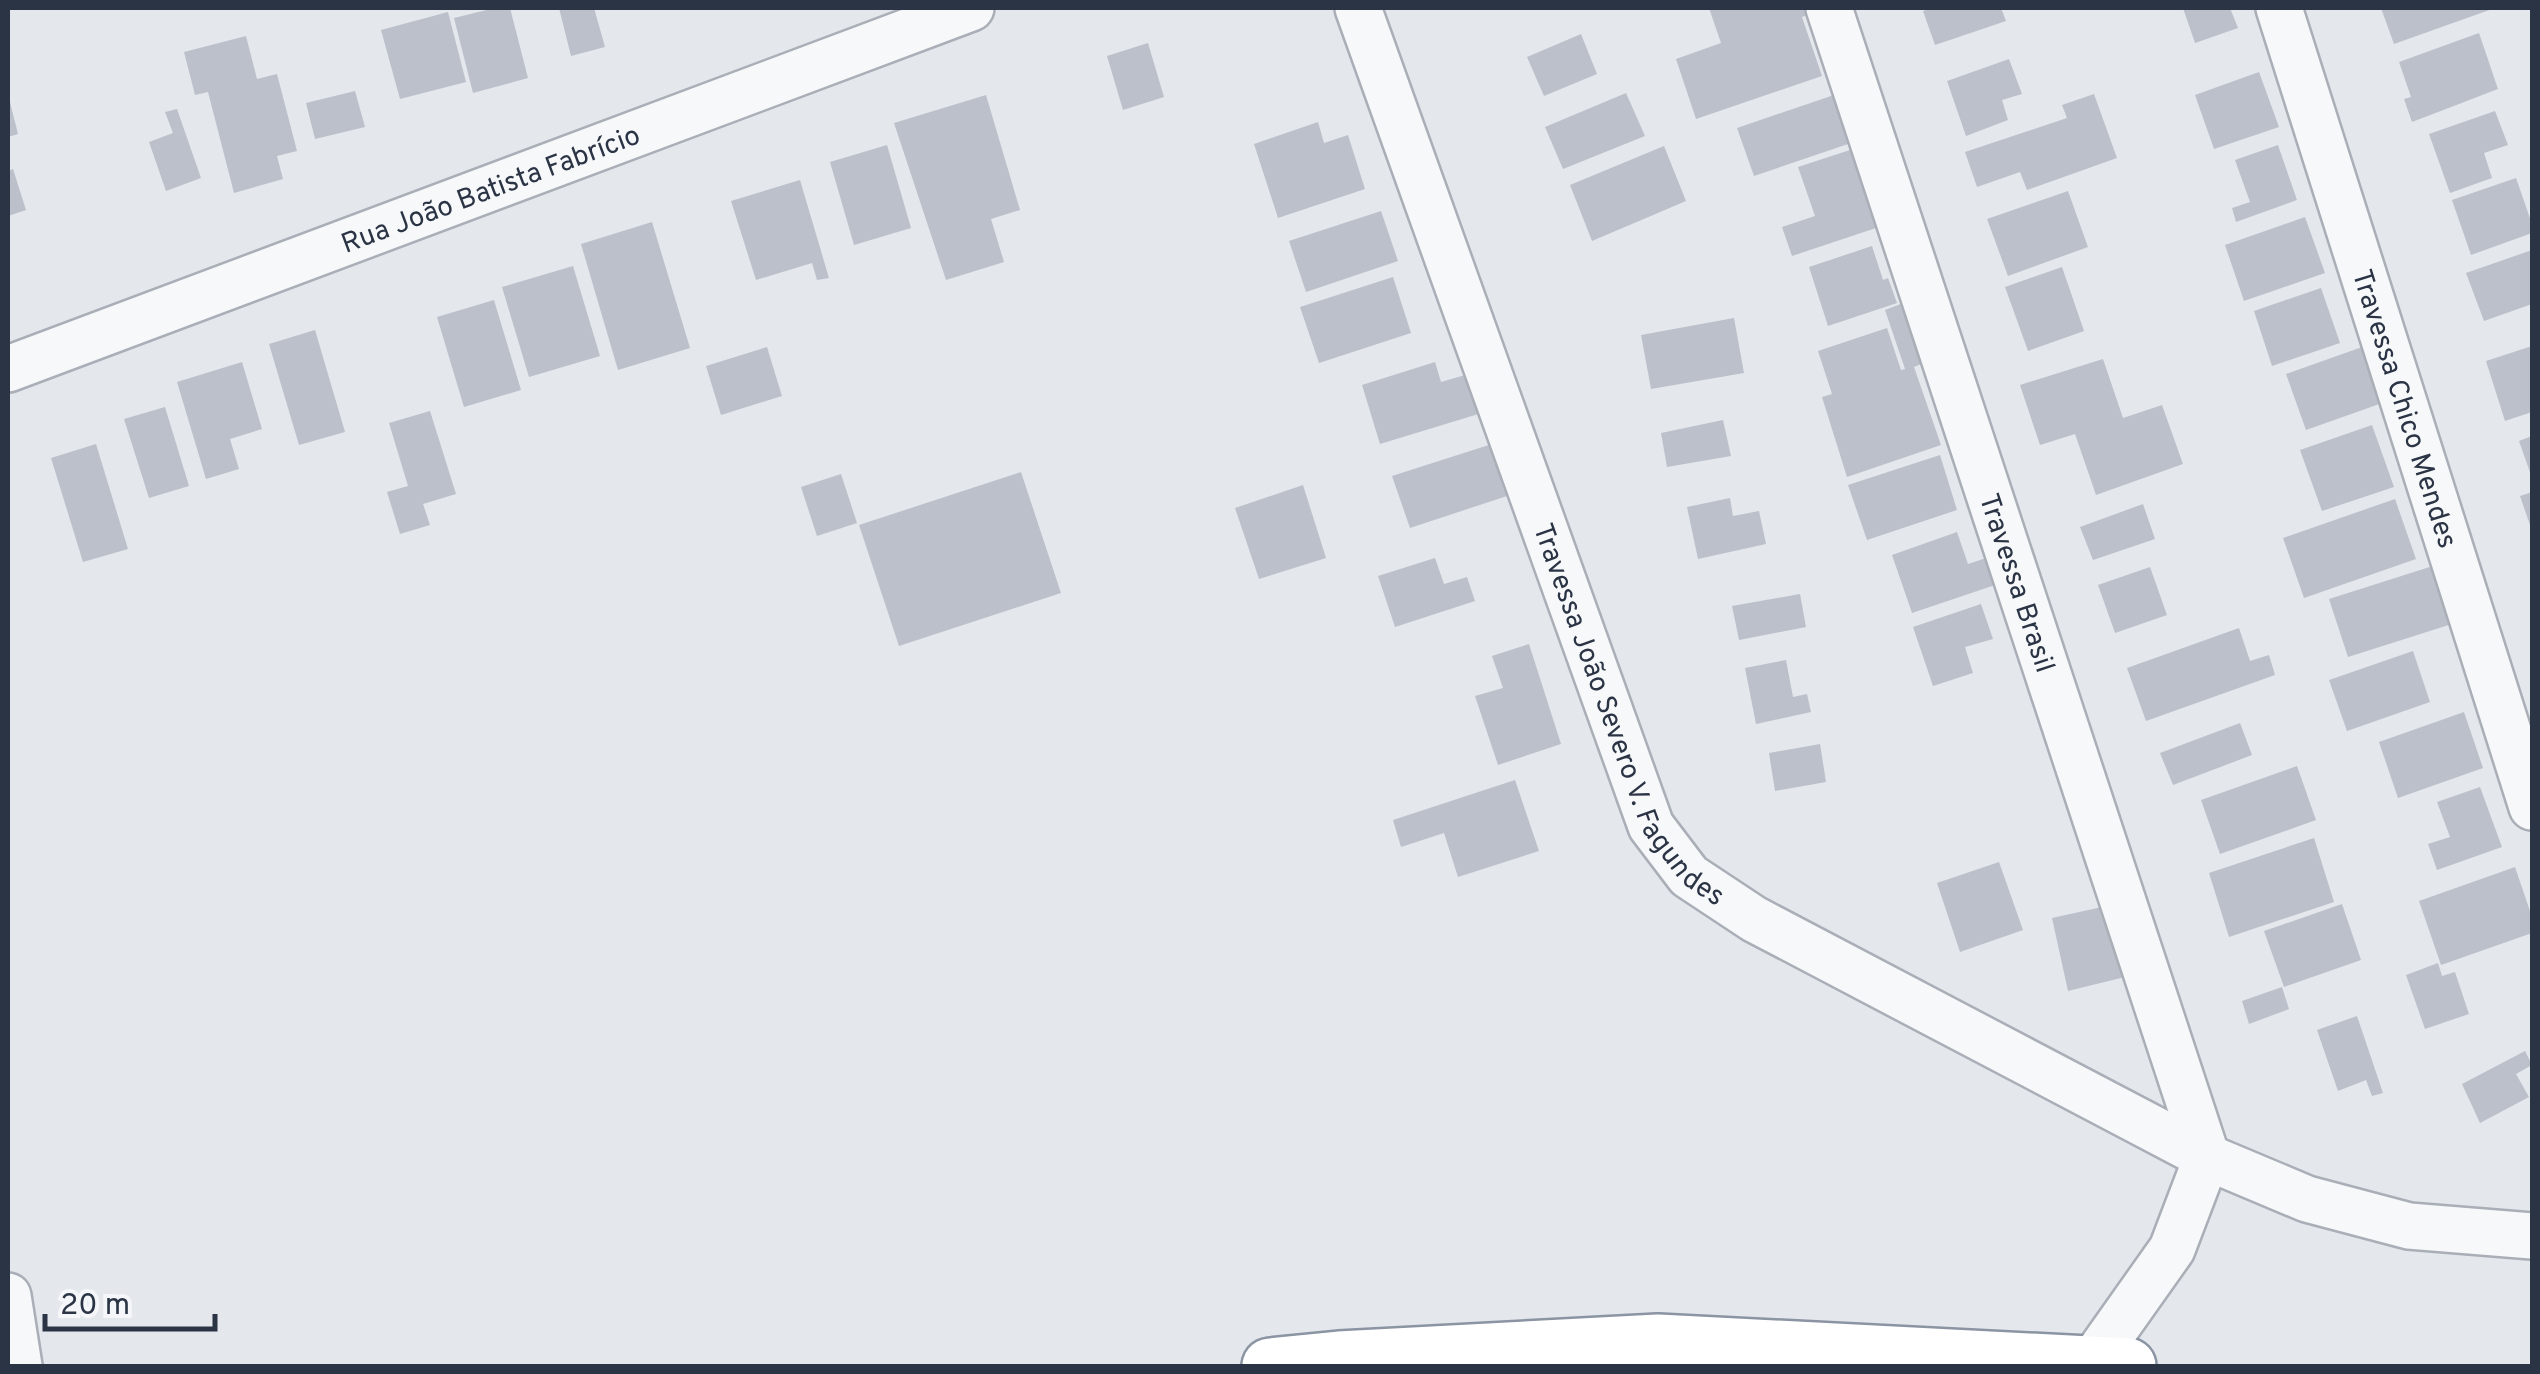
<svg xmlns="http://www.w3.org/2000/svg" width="2540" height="1374" viewBox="0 0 2540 1374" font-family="Overpass,sans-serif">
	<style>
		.building { fill: #bbc0ca }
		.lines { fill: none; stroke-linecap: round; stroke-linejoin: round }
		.minor-casing { stroke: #a9aeb7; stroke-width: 50 }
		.trunk-casing { stroke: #8b94a3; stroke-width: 60 }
		.minor { stroke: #f7f8fa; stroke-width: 45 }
		.trunk { stroke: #fff; stroke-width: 55 }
		.labels { text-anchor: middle; stroke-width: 10; stroke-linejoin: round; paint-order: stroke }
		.street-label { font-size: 28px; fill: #2b3445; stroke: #f4f6f9 }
	</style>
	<rect width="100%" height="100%" fill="#e4e7ec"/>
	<g class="building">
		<polygon points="495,8 510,8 528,78 473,93 454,18"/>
		<polygon points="559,8 594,8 605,47 571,56"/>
		<polygon points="1709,8 1805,8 1807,15 1802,17 1822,76 1696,119 1676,59 1721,43"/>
		<polygon points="1932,8 2001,8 2006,21 1935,45 1923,11"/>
		<polygon points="2183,8 2230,8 2238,28 2195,43"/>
		<polygon points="2381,8 2495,8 2394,44"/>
		<polygon points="448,12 466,82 400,99 381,30"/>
		<polygon points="2479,33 2498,89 2412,122 2404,99 2411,97 2399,62"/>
		<polygon points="1581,34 1597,74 1544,96 1527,57"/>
		<polygon points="246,36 257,79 277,74 297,151 277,156 283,179 234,193 208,92 195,95 184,52"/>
		<polygon points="1148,43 1164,97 1123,110 1107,56"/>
		<polygon points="2009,59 2022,94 2002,100 2008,120 1966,136 1947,81"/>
		<polygon points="2259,72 2279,127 2214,149 2195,95"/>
		<polygon points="355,91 365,127 315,139 306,103"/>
		<polygon points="1626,93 1645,136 1563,169 1545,127"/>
		<polygon points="8,94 18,134 8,137"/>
		<polygon points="2094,94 2117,158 2027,190 2020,172 1977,187 1965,152 2067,118 2062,105"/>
		<polygon points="986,95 1020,210 991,219 1004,262 946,280 894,123"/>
		<polygon points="1834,95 1851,143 1754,176 1737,128"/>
		<polygon points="177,109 201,178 166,191 149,142 173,133 165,112"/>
		<polygon points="2495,111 2508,145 2484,153 2492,178 2450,193 2429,134"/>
		<polygon points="1318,122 1324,143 1348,135 1365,189 1278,218 1254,144"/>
		<polygon points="887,145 911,228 854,245 830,162"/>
		<polygon points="2278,145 2297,200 2236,222 2232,208 2250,202 2235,160"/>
		<polygon points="1664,146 1686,201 1592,241 1570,185"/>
		<polygon points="1853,149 1879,227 1792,256 1782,227 1815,216 1798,167"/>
		<polygon points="13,169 26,210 8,216 8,171"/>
		<polygon points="2516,178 2532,224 2532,233 2471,255 2452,200"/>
		<polygon points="800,180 829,278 817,280 812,263 756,280 731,201"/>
		<polygon points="2068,191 2088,247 2008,276 1987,219"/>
		<polygon points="1381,211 1398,261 1306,292 1289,241"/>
		<polygon points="2305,217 2325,273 2244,301 2225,245"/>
		<polygon points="652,222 690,348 618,370 581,244"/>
		<polygon points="1872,246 1883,280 1888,278 1897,303 1828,326 1809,267"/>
		<polygon points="2532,250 2532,304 2484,321 2466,273"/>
		<polygon points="573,266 600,356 529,377 502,287"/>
		<polygon points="2062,267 2084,331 2028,351 2005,287"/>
		<polygon points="1393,277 1411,333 1319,363 1300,307"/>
		<polygon points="2321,288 2340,343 2272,366 2254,311"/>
		<polygon points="494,300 521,390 464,407 437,317"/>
		<polygon points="1906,302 1926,362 1914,367 1941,445 1847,477 1822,397 1832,394 1818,351 1887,328 1901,370 1905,369 1885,310"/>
		<polygon points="1734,318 1744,373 1651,389 1641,335"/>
		<polygon points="315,330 345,432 299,445 269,344"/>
		<polygon points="2382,340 2402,396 2306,430 2286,374"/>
		<polygon points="2532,346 2532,412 2505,421 2486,361"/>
		<polygon points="767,347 782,396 721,415 706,366"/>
		<polygon points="2103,359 2123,418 2162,405 2183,464 2096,495 2075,434 2040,445 2020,385"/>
		<polygon points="242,362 262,429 230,439 239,469 206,479 177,382"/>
		<polygon points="1435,362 1441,382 1472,373 1485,412 1380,444 1362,385"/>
		<polygon points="165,407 189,486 149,498 124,419"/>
		<polygon points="430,411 456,494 423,504 430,525 400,534 387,492 408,486 389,423"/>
		<polygon points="1723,420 1731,456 1667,467 1661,433"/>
		<polygon points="2372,425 2394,487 2322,511 2300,450"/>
		<polygon points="2532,436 2532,478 2519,441"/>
		<polygon points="96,444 128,549 83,562 51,458"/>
		<polygon points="1492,444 1510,495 1410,528 1392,476"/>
		<polygon points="1940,455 1957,510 1867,540 1848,485"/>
		<polygon points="1021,472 1061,593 899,646 859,525"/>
		<polygon points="841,474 857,523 817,536 801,487"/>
		<polygon points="1303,485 1326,558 1259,579 1235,508"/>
		<polygon points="2532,492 2532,531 2520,496"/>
		<polygon points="1730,498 1733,516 1759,511 1766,544 1698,559 1687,507"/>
		<polygon points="2395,499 2416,559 2304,598 2283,538"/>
		<polygon points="2143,504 2155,539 2093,560 2080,527"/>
		<polygon points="1957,532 1968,564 1992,556 2001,583 1912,613 1892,555"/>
		<polygon points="1435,558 1444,584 1467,577 1475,601 1395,627 1378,576"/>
		<polygon points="2436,565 2455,623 2348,657 2329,599"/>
		<polygon points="2150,567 2167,615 2115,633 2098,585"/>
		<polygon points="1800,594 1806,627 1739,640 1732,606"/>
		<polygon points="1981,604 1993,639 1965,647 1973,673 1933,686 1913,627"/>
		<polygon points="2239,628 2250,661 2269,655 2275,675 2146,721 2127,668"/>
		<polygon points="1529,644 1561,744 1498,765 1475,696 1503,688 1492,656"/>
		<polygon points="2413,651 2430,702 2347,731 2329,680"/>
		<polygon points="1786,660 1793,697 1807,694 1811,712 1756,724 1745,668"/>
		<polygon points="2464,712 2483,768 2398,798 2379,742"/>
		<polygon points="2240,723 2252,755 2173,785 2160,753"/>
		<polygon points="1820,744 1826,782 1775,791 1769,753"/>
		<polygon points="2297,766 2316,820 2220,854 2201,800"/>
		<polygon points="1515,780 1539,851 1458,877 1444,833 1401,847 1393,820"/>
		<polygon points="2480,787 2502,847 2437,870 2428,844 2450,837 2437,802"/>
		<polygon points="2314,838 2334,902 2229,937 2209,873"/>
		<polygon points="1999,862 2023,930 1960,952 1937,883"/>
		<polygon points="2515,867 2532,917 2532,933 2441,965 2419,901"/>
		<polygon points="2342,904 2361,960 2284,987 2264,931"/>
		<polygon points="2111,905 2129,976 2068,991 2052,918"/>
		<polygon points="2438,963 2442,976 2455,972 2469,1014 2425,1029 2406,975"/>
		<polygon points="2282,987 2289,1009 2249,1024 2242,1001"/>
		<polygon points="2357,1016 2383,1093 2372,1096 2366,1080 2338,1091 2317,1030"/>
		<polygon points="2525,1051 2532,1065 2516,1074 2529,1097 2480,1123 2462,1084"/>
	</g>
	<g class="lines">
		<defs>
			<g id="minor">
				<path id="s1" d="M1358,8L1651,826L1689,876L1754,919L2207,1157L2307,1199L2409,1226L2532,1236"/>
				<path id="s2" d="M1829,8L2207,1157"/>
				<path id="s3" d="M2279,8L2532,807"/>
				<path id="s4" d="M8,369L971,8"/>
				<polyline points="8,1296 19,1366"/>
				<polyline points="2092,1362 2172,1249 2207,1157"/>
			</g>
			<polyline id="trunk" points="1270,1366 1339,1359 1658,1342 2128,1366"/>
		</defs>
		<use href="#minor" class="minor-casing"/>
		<use href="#trunk" class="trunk-casing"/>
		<use href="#minor" class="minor"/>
		<use href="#trunk" class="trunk"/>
	</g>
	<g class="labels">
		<g class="street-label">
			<text dy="10" stroke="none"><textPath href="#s4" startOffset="515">Rua João Batista Fabrício</textPath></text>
			<text dy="10" stroke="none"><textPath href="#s3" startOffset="420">Travessa Chico Mendes</textPath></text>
			<text dy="10" stroke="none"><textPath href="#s2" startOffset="605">Travessa Brasil</textPath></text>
			<text dy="10" stroke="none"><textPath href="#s1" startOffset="760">Travessa João Severo V. Fagundes</textPath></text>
		</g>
	</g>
	<rect width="2540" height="1374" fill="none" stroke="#2b3445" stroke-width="20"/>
	<path d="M45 1314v15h170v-15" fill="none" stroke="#2b3445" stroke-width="5"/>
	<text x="60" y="1314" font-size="30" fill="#2b3445" stroke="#f4f6f9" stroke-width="8" paint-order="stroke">20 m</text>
</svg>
